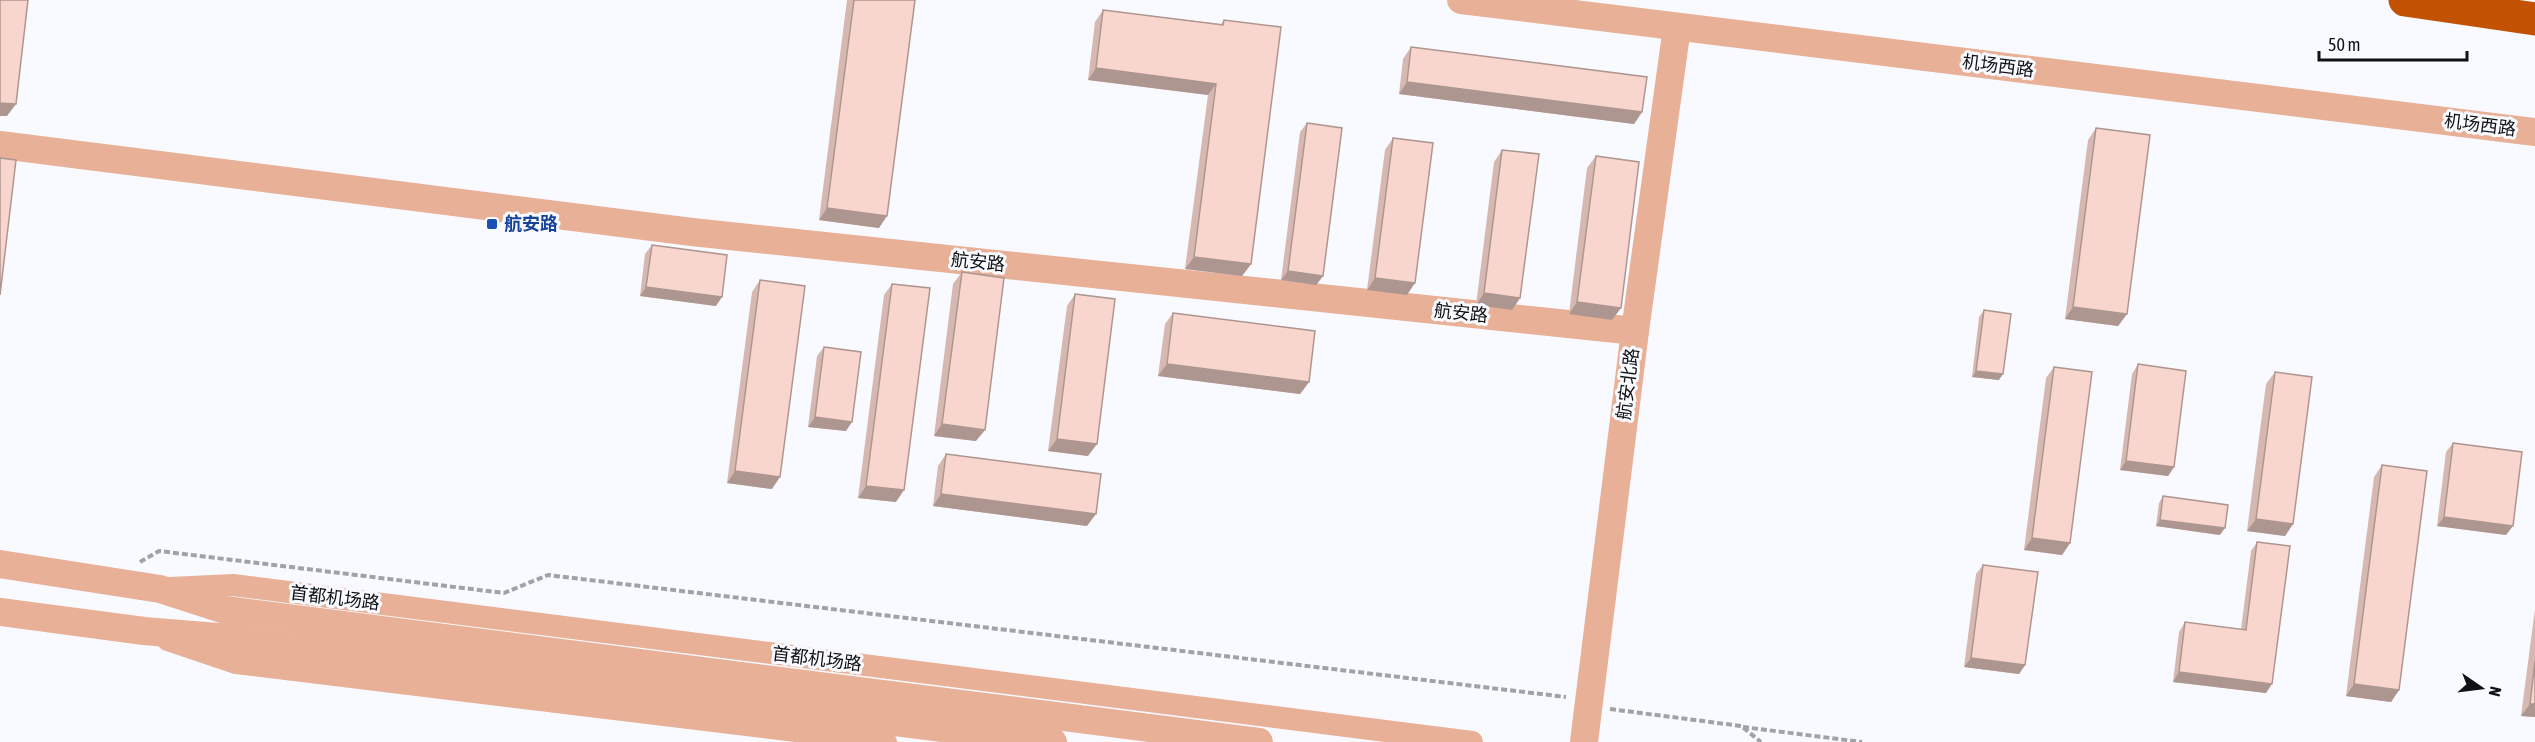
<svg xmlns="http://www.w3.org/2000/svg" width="2535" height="742" viewBox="0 0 2535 742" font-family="'Asap Condensed','Noto Sans SC',sans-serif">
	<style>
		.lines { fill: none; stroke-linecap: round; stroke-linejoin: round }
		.path { stroke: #a1a2a5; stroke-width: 4; stroke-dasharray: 6 3; stroke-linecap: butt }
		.minor { stroke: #e7b097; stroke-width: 22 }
		.tertiary { stroke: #e7b097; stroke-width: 28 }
		.motorway { stroke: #c35102; stroke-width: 33 }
		.wall { fill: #d6b8b0 }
		.shaded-wall { fill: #ae9690 }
		.building { fill: #f9d6cd; stroke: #ae9690; stroke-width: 1.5 }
		.transit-dot { fill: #1a4fb4; stroke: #f9faff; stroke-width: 2 }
		.labels { text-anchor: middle; stroke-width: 6; stroke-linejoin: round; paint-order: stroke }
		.street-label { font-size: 18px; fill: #101112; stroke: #f9faff }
		.transit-label { font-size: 18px; font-weight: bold; fill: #164399; stroke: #f9faff; text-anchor: start }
	</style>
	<rect width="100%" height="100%" fill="#f9faff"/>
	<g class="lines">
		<g class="path">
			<polyline points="140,562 159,551 504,593 548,575 1566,697"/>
			<polyline points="1610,709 1741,726 1761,742"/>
			<polyline points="1743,727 1862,742"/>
		</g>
		<g class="minor">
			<polyline points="170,588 233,585 1472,742"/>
			<polyline points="168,640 236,663 886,742"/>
		</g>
		<g class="tertiary">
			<polyline points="1461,0 2535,132"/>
			<polyline points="0,145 692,232 1635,331"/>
			<polyline points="0,564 160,589 225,610 1259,742"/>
			<polyline points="0,612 144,631 218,637 1053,742"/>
			<polyline points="1584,742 1635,331 1677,27"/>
		</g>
		<polyline class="motorway" points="2405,0 2535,19"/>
	</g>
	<g class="wall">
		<polygon points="847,0 915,0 879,228 819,220"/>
		<polygon points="1103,10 1221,24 1224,20 1251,264 1242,276 1185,269 1208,95 1088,80 1095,22"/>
		<polygon points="1411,47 1642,112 1634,124 1399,94 1403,59"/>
		<polygon points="1307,123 1323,276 1316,285 1281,280 1300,132"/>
		<polygon points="2096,128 2127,314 2118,326 2065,319 2088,140"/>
		<polygon points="1393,138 1407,295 1367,290 1385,150"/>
		<polygon points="1502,150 1520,298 1512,310 1476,305 1494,162"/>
		<polygon points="1596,156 1612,320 1569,314 1587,168"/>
		<polygon points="652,245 716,306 640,296 645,254"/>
		<polygon points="962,272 976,441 934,436 953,284"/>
		<polygon points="760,280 772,489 727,483 752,292"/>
		<polygon points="892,284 896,502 858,498 884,295"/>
		<polygon points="1075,294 1088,456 1048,451 1067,306"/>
		<polygon points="1984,310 1999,380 1972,377 1979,317"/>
		<polygon points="1173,313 1309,382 1300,394 1158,376 1165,324"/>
		<polygon points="824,347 846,431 808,427 817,356"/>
		<polygon points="2138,364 2174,467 2168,476 2120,470 2132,374"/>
		<polygon points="2054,367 2070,543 2062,555 2024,550 2046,378"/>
		<polygon points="2275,372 2293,524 2285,536 2247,531 2266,384"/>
		<polygon points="2453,443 2506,535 2437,526 2446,452"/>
		<polygon points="946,454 1087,526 933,506 938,466"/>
		<polygon points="2382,465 2399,690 2391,702 2346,696 2374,477"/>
		<polygon points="2163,496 2220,535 2156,526 2159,503"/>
		<polygon points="2257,542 2266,693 2173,682 2179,632 2185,622 2241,629 2251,551"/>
		<polygon points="1983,565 2025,665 2019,674 1964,667 1976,574"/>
		<polygon points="2535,609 2535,717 2521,716"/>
	</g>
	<g class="shaded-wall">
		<polygon points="1096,68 1216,84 1208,95 1088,80"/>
		<polygon points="1407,82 1642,112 1634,124 1399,94"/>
		<polygon points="0,103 16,104 7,116 0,116"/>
		<polygon points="827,208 887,216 879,228 819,220"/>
		<polygon points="1194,257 1251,264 1242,276 1185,269"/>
		<polygon points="1288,271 1323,276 1316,285 1281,280"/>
		<polygon points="1375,278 1415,283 1407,295 1367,290"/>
		<polygon points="646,287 722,297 716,306 640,296"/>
		<polygon points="1484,293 1520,298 1512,310 1476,305"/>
		<polygon points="1577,302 1621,308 1612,320 1569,314"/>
		<polygon points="2073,307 2127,314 2118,326 2065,319"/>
		<polygon points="1167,364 1309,382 1300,394 1158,376"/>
		<polygon points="1976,371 2003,374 1999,380 1972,377"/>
		<polygon points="815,417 852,422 846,431 808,427"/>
		<polygon points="942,424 985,430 976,441 934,436"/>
		<polygon points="1057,439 1097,444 1088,456 1048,451"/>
		<polygon points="2126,461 2174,467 2168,476 2120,470"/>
		<polygon points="735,471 780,477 772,489 727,483"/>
		<polygon points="866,486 904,490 896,502 858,498"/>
		<polygon points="941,494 1096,514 1087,526 933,506"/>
		<polygon points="2444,517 2513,526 2506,535 2437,526"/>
		<polygon points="2256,519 2293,524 2285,536 2247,531"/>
		<polygon points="2160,520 2225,528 2220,535 2156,526"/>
		<polygon points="2032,538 2070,543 2062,555 2024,550"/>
		<polygon points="1971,658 2025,665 2019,674 1964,667"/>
		<polygon points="2179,672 2272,684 2266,693 2173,682"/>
		<polygon points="2354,684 2399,690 2391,702 2346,696"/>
		<polygon points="2530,704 2535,704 2535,717 2521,716"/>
	</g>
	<g class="building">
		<polygon points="0,0 28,0 16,104 0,103"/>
		<polygon points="854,0 915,0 887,216 827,208"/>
		<polygon points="1103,10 1223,25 1224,20 1281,27 1251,264 1194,257 1216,84 1096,68"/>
		<polygon points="1411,47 1647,77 1642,112 1407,82"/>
		<polygon points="1307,123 1342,128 1323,276 1288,271"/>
		<polygon points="2096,128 2150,135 2127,314 2073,307"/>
		<polygon points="1393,138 1433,143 1415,283 1375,278"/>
		<polygon points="1502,150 1539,154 1520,298 1484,293"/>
		<polygon points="1596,156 1639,162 1621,308 1577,302"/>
		<polygon points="0,158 16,160 0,295"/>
		<polygon points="652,245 727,255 722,297 646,287"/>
		<polygon points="962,272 1004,278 985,430 942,424"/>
		<polygon points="760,280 805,286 780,477 735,471"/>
		<polygon points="892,284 930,288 904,490 866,486"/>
		<polygon points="1075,294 1115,299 1097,444 1057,439"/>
		<polygon points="1984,310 2011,314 2003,374 1976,371"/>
		<polygon points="1173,313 1315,331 1309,382 1167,364"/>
		<polygon points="824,347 861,352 852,422 815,417"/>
		<polygon points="2138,364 2186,371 2174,467 2126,461"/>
		<polygon points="2054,367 2092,372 2070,543 2032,538"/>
		<polygon points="2275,372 2312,377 2293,524 2256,519"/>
		<polygon points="2453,443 2522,452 2513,526 2444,517"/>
		<polygon points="946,454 1101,474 1096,514 941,494"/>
		<polygon points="2382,465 2427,471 2399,690 2354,684"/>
		<polygon points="2163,496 2228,505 2225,528 2160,520"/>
		<polygon points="2257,542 2290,546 2272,684 2179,672 2185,622 2246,630"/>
		<polygon points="1983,565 2038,572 2025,665 1971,658"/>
		<polygon points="2535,661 2535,704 2530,704"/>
	</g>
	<rect class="transit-dot" x="486" y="218" width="12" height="12" rx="3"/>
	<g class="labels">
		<g class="street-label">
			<text transform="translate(1998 66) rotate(7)" y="6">机场西路</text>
			<text transform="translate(2480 125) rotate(7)" y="6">机场西路</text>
			<text transform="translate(978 262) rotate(6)" y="6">航安路</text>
			<text transform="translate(1461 313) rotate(6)" y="6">航安路</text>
			<text transform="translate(1628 384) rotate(-83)" y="6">航安北路</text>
			<text transform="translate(335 598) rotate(7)" y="6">首都机场路</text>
			<text transform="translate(817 659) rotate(7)" y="6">首都机场路</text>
		</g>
		<g class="transit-label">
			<text x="504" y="230">航安路</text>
		</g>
	</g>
	<g transform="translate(2481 688) rotate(104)" stroke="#f9faff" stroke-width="4.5" paint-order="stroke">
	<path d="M0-4.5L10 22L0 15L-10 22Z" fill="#101112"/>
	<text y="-9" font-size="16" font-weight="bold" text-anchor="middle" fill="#101112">N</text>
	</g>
	<path d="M2319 51v9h148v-9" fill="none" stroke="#101112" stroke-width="3"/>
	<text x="2328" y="51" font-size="18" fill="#101112" stroke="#f9faff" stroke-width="4.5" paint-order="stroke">50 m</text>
</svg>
